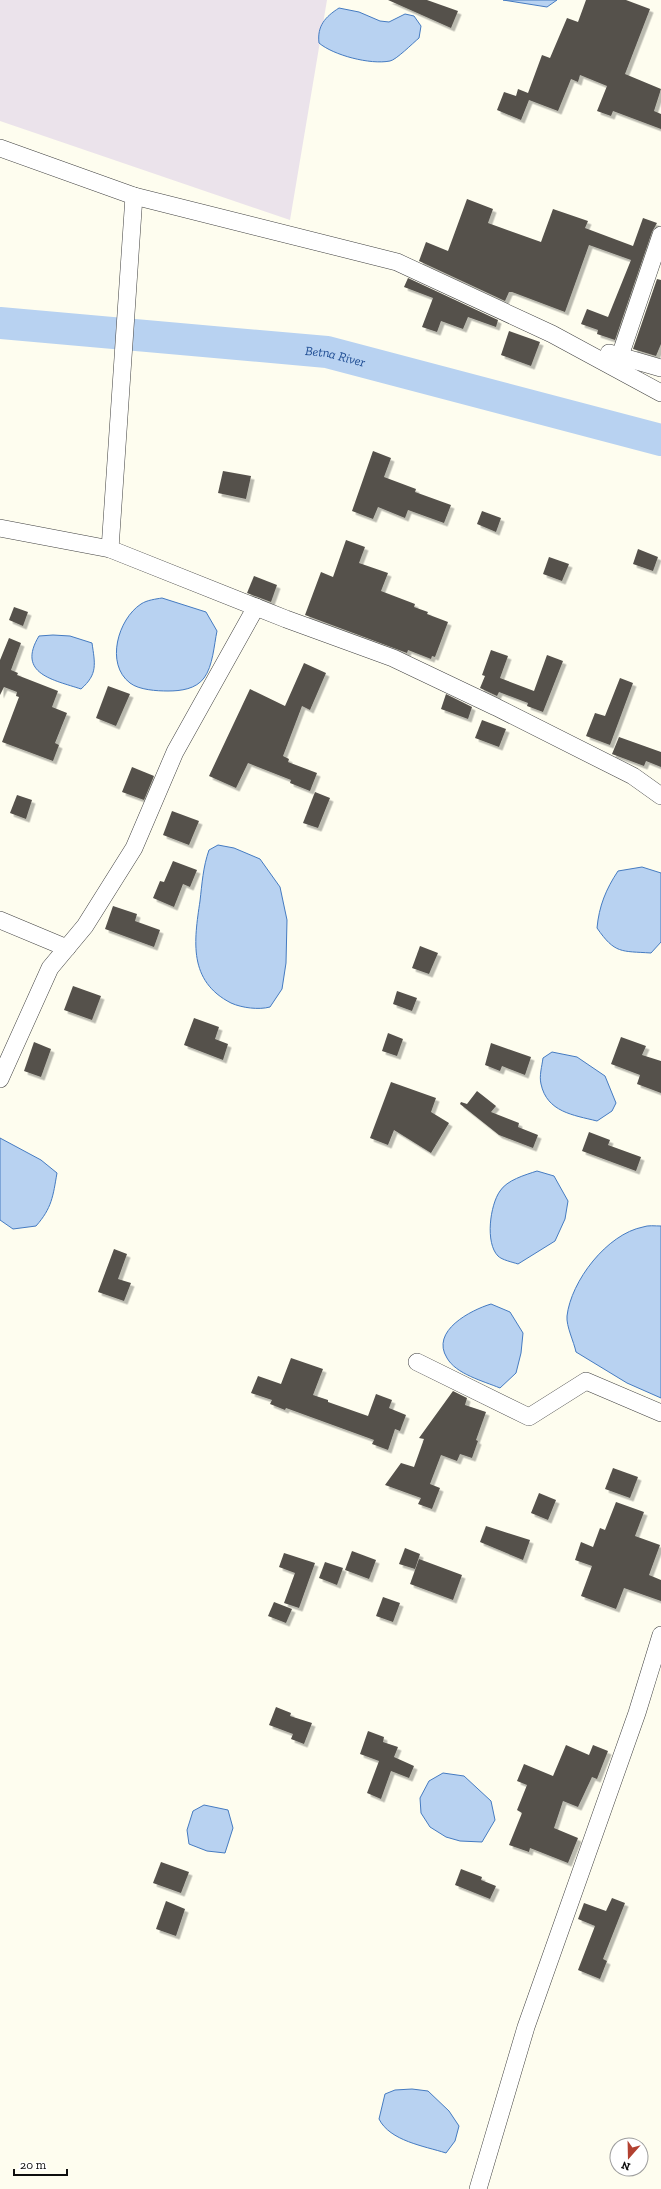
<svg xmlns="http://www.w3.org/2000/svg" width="661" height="2189" viewBox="0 0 661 2189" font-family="'Zilla Slab',serif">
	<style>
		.industrial { fill: #ebe3eb }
		.water { fill: #b8d2f1; stroke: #457bc1 }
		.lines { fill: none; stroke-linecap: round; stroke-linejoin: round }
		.river { stroke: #b8d2f1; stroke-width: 32 }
		.building { fill: #55514b; filter: url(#shadow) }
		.street-casing { stroke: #404040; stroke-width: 18 }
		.street { stroke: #fff; stroke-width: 17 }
		.labels { text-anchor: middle; stroke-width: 4; stroke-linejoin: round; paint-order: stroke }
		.water-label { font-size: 13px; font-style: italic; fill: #214f95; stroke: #fff }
	</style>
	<defs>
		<filter id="shadow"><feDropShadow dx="3.5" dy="3.5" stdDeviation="0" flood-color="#0004"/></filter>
	</defs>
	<rect width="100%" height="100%" fill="#fefdef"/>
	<polygon class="industrial" points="0,0 327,0 290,220 0,121"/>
	<g class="water">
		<polygon points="503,0 557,0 547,7"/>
		<path d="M339,8L359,12L380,21L389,22L405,14L414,16L421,26L419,38C413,43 396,60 390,61C370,65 333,55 319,43C317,26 325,17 339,8Z"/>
		<path d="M162,598L206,612L217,631C214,645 213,666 204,678C196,689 181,691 168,691C157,691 139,690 130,683C105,664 118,619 141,604C147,600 156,599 162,598Z"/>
		<path d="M53,635L70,636L92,643C95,664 98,674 81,689C54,680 16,674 39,636Z"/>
		<path d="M218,845L234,848L260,859L280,887L287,920L286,963L282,989L270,1007C259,1010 242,1008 231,1003C188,981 194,941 200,901C202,884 203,867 209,850Z"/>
		<path d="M642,867L661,873V942L651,953C621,951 615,954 597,928C599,906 606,889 618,871Z"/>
		<path d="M552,1052L577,1057L605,1076L616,1103L612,1111L597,1121C573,1115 547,1112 541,1084C539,1076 542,1066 543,1058Z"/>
		<path d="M0,1138L41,1160L57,1173C53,1196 52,1208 36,1226L13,1229L0,1220Z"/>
		<path d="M537,1171L554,1176L568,1201L565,1219L555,1241L518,1264C512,1262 502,1260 498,1256C485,1243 490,1205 500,1191C507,1180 525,1175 537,1171Z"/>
		<path d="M661,1226V1398L627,1383L576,1352C574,1342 566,1326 567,1316C571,1281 607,1234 643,1227C648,1225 655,1226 661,1226Z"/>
		<path d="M491,1304L510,1312L523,1333L521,1353L516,1373L500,1388C483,1381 456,1374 447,1358C430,1331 471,1310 491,1304Z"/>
		<polygon points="443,1773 464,1776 491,1801 495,1820 482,1842 460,1841 446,1837 430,1827 421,1813 420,1798 429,1781"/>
		<polygon points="204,1805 228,1810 233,1828 225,1853 207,1851 189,1844 187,1830 193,1811"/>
		<path d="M412,2089L428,2091L449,2111L459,2126L455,2141L446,2153C424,2146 390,2141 379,2119L385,2094L395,2090Z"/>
	</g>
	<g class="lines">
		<path class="river" id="s1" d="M0,323L327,352L661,440"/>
	</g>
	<g class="building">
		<polygon points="388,0 427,0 458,11 451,28"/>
		<polygon points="586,0 626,0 650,9 625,74 661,89 654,111 661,114 661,129 613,111 611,116 597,111 607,86 580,75 578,82 571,79 558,111 529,100 521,120 497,110 504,92 516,96 518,89 528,93 542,55 550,58 567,18 578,22"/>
		<polygon points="467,199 493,209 488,223 541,242 553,209 588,221 585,228 633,246 643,218 657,223 652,232 615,340 597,334 598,330 581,324 587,309 608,317 631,260 589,245 565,312 512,292 509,292 505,301 419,261 426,242 448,251"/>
		<polygon points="408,278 498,320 496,327 468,317 463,329 441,321 437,332 422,327 433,298 404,287"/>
		<polygon points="657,279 661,280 661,344 656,356 633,349"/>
		<polygon points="509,331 540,342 531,366 501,355"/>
		<polygon points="373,451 391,458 384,477 416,489 415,492 451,505 444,523 408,510 405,518 378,507 373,519 352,511"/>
		<polygon points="223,471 251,476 246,499 218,493"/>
		<polygon points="482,511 501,518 496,532 477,524"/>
		<polygon points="346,540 365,547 359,563 388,573 381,591 415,604 414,607 428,612 427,614 448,622 435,657 432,656 431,659 408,650 407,653 305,615 321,572 333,577"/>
		<polygon points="638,549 658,557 653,571 633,564"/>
		<polygon points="549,557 569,564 562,581 543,574"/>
		<polygon points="254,576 277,585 271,602 247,593"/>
		<polygon points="14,607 28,612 23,626 9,620"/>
		<polygon points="9,638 21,643 11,670 18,673 17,675 58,691 52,707 67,713 55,743 59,745 53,761 2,742 19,697 16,696 17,692 4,687 0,695 0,660"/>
		<polygon points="491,650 508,656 500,678 534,691 547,655 563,661 543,712 527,706 528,703 499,692 497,696 480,688 485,676 482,675"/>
		<polygon points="304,663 326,673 310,710 302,706 283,756 289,759 288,762 317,773 310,791 290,783 291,780 248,763 236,788 209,776 250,689 285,706"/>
		<polygon points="620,678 633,683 610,745 586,736 595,713 605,716"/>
		<polygon points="108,686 130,694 116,726 96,718"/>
		<polygon points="446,694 472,707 468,719 441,709"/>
		<polygon points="482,720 506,729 499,747 475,738"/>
		<polygon points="619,737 661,752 661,767 646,761 644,766 612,754"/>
		<polygon points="132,767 154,776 144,800 122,792"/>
		<polygon points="315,792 330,798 318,828 303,823"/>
		<polygon points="17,795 32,800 26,819 10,813"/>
		<polygon points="172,811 199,821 189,845 163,835"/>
		<polygon points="173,861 197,870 190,887 183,884 174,907 153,898 160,881 164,882"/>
		<polygon points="113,906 137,914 135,921 160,930 154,947 105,929"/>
		<polygon points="420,946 438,953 429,974 412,968"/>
		<polygon points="73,986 101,996 92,1020 64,1010"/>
		<polygon points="397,991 417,998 412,1011 393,1004"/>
		<polygon points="194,1018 219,1027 215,1039 228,1044 223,1060 184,1045"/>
		<polygon points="388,1033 403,1039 397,1056 382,1051"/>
		<polygon points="621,1037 646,1046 642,1055 661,1061 661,1093 637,1084 640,1075 611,1064"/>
		<polygon points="34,1042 51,1049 41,1077 24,1071"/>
		<polygon points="491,1043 531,1057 525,1075 502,1066 500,1071 485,1065"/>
		<polygon points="391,1082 436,1098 431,1112 449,1123 431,1153 394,1130 388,1145 370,1138"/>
		<polygon points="477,1091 496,1106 491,1112 519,1123 518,1127 538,1135 533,1148 499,1135 460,1104 461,1102 467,1104"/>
		<polygon points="589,1132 610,1140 608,1145 641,1157 636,1171 582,1151"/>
		<polygon points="114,1249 127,1254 118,1279 131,1283 124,1301 98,1292"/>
		<polygon points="291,1358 323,1369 313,1395 328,1400 328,1402 368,1416 376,1394 392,1400 389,1408 406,1415 400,1431 395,1429 388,1450 372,1444 374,1440 286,1408 285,1410 270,1404 272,1400 251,1393 258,1376 281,1384"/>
		<polygon points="453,1391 467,1398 465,1405 486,1412 476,1440 478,1441 472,1458 460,1454 457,1461 441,1455 430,1484 440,1488 432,1509 418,1504 421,1498 385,1485 401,1463 414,1467 424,1439 419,1438"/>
		<polygon points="613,1468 638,1477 630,1498 605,1489"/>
		<polygon points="539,1493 556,1500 548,1520 531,1513"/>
		<polygon points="616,1502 644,1512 635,1536 660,1545 649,1575 661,1580 661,1601 624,1588 616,1609 581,1596 592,1566 575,1560 581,1542 593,1547 600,1528 605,1530"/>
		<polygon points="486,1526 530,1540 523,1560 480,1542"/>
		<polygon points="405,1548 420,1554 415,1569 399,1564"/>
		<polygon points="352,1551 376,1560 369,1579 345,1570"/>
		<polygon points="284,1553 315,1563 299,1608 284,1603 295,1573 279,1567"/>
		<polygon points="419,1559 462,1575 453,1600 410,1584"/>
		<polygon points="325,1562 343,1568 337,1585 319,1578"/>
		<polygon points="383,1597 400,1603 393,1622 376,1616"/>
		<polygon points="274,1602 292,1609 286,1623 268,1616"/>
		<polygon points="276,1707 291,1713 290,1716 312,1723 304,1744 291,1739 293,1734 269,1725"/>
		<polygon points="368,1731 384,1737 383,1742 398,1747 394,1757 414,1766 409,1778 391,1771 381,1799 367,1793 379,1761 360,1754"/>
		<polygon points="566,1745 589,1755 593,1745 608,1751 597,1779 592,1777 578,1807 563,1801 554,1828 578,1838 568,1863 530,1848 529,1852 509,1845 522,1813 517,1810 527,1785 517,1781 524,1764 553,1776"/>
		<polygon points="161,1862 189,1872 181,1893 153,1883"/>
		<polygon points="461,1869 482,1877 481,1880 496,1886 490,1899 455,1885"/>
		<polygon points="612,1898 625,1903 603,1959 607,1961 600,1979 578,1970 595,1926 578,1919 584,1903 606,1911"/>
		<polygon points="166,1901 185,1909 176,1936 156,1929"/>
	</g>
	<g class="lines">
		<defs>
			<g id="street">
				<polyline points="0,148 134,196 397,262 552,334 661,393"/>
				<polyline points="609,353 661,368"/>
				<polyline points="620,356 661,235"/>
				<polyline points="0,528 110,549 286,619 393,658 496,707 633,776 661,796"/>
				<polyline points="110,549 134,196"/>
				<polyline points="0,920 67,948"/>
				<polyline points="0,1079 50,968 85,926 134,848 175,752 256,607"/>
				<polyline points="417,1362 529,1417 586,1381 661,1413"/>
				<polyline points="478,2189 526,2027 637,1713 661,1635"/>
			</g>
		</defs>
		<use href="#street" class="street-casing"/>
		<use href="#street" class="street"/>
	</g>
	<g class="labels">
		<g class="water-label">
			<text dy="5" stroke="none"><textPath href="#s1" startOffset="337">Betna River</textPath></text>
		</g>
	</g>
	<g transform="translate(629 2157) rotate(200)"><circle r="19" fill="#ffffff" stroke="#9e9e9e"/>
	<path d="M0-3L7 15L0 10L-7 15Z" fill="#b24131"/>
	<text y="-6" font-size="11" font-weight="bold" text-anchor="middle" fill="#0d0d0d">N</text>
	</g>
	<path d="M14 2169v6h53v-6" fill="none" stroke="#0d0d0d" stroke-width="2"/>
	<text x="20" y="2169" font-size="12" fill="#0d0d0d" stroke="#ffffff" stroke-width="3" paint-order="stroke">20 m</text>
</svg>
